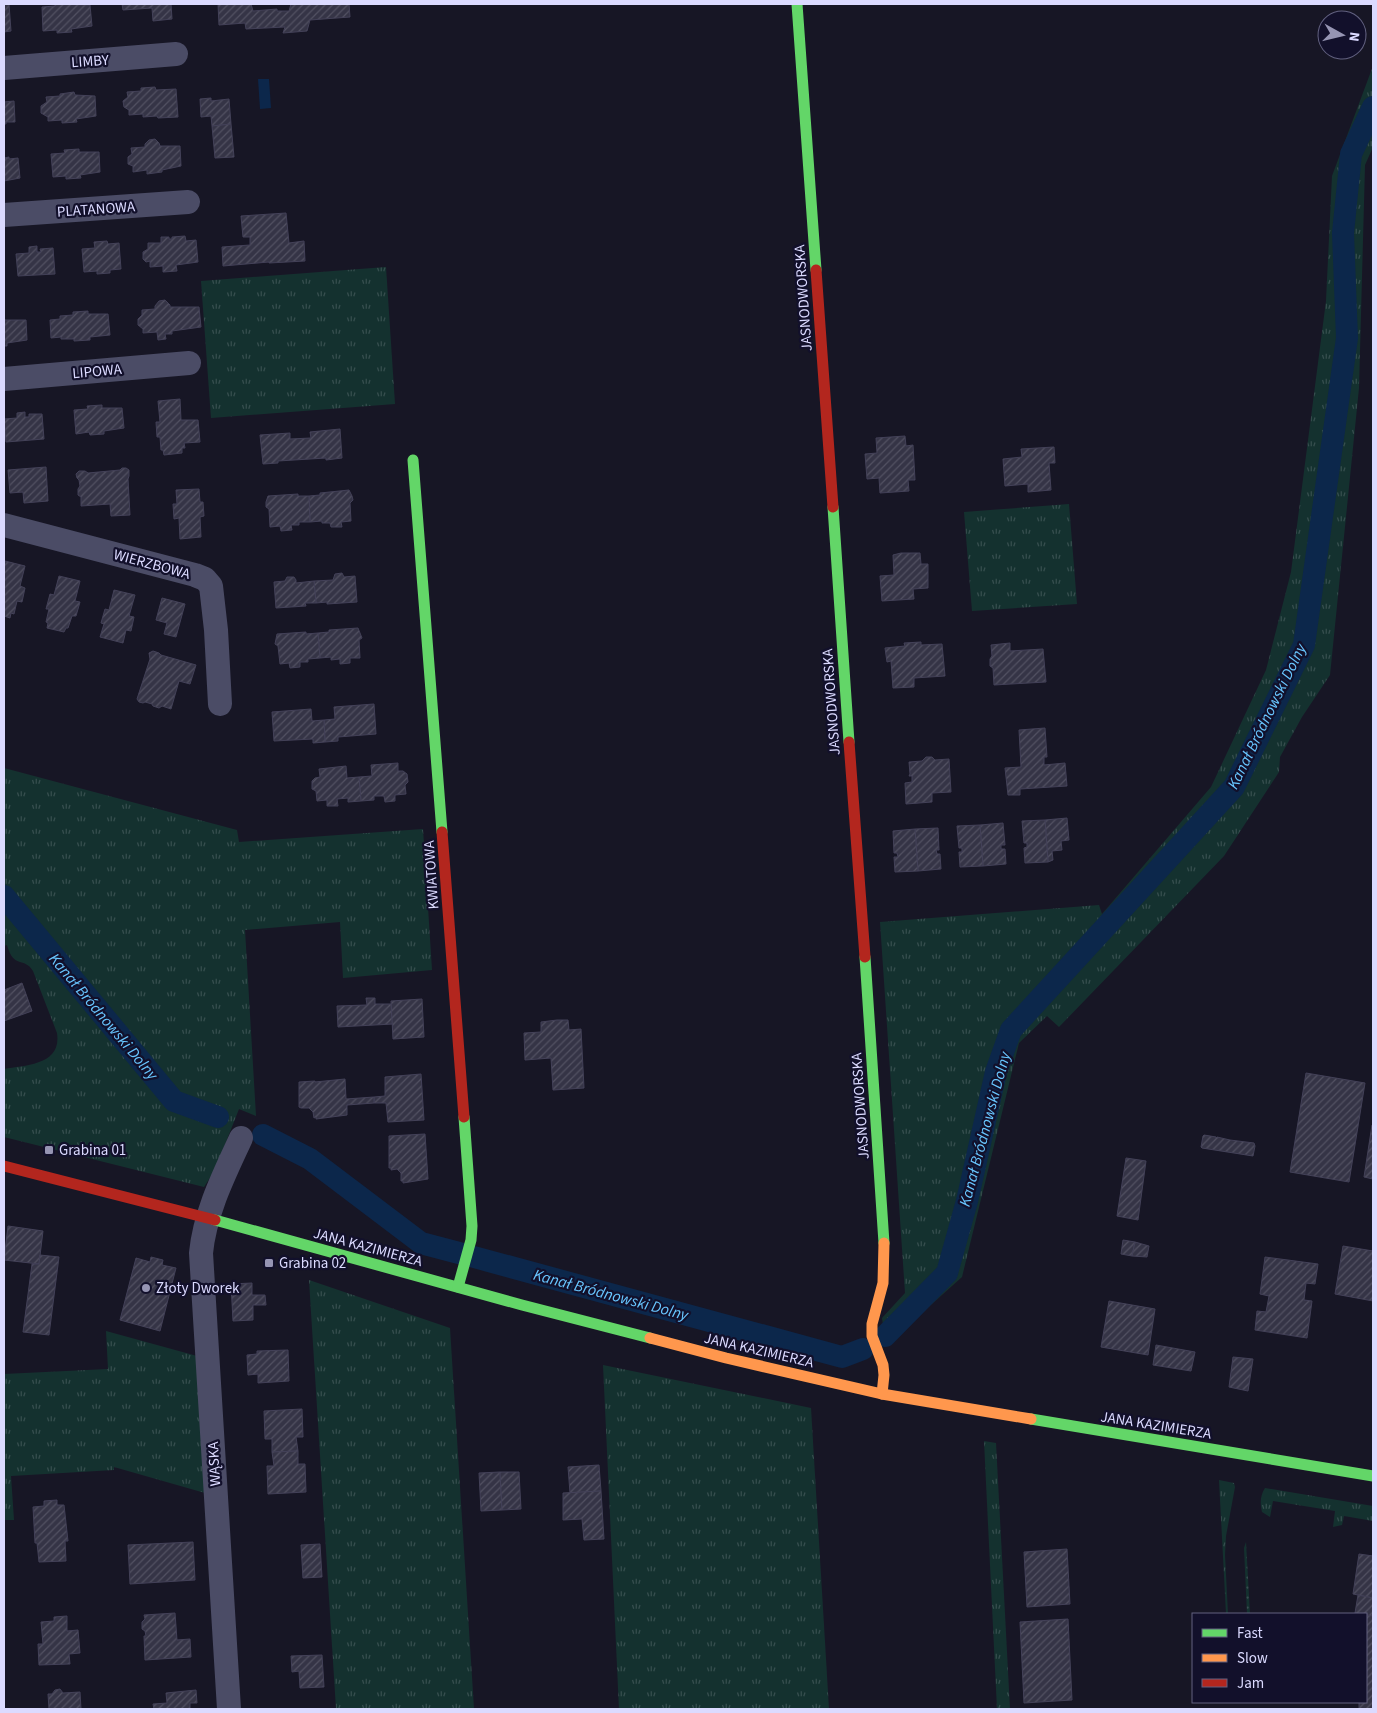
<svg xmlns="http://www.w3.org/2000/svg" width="1377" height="1713" viewBox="0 0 1377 1713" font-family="'Source Sans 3',sans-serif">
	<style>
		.grass { fill: url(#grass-tufts) }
		.garden { fill: url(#garden-dots) }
		.water { fill: #0c274b }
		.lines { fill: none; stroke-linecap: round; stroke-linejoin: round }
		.canal { stroke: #0c274b; stroke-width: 22 }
		.building { fill: url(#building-hatch); stroke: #434158 }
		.street { stroke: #4b4c66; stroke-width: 24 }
		.fast { stroke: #63d668; stroke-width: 11 }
		.slow { stroke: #ff974d; stroke-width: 11 }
		.jam { stroke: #b3261e; stroke-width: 11 }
		.poi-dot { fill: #9695b3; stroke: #12102b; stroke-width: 2 }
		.labels { text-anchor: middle; stroke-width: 4.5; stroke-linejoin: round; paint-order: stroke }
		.street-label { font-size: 15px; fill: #dbdaff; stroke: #12102b }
		.poi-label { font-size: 15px; fill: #dbdaff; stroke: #12102b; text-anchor: start }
		.water-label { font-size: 16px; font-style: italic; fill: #68c6ff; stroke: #12102b }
	</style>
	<defs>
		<pattern id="grass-tufts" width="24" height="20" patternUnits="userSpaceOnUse" patternTransform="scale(1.25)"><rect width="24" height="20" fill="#14312f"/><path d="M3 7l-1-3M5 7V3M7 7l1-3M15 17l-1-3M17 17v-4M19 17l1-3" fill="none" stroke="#364e4e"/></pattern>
		<pattern id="garden-dots" width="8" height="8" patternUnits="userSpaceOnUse" patternTransform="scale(1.25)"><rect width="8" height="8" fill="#14312f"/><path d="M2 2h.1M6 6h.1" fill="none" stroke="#364e4e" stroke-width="1.8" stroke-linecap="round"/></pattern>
		<pattern id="building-hatch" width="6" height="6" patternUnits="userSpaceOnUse" patternTransform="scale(1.25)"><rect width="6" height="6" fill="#353446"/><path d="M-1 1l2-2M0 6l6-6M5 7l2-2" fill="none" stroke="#525162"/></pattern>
	</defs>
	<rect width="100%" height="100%" fill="#171625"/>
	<g class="grass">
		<polygon points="1373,66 1373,147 1365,165 1359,388 1330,675 1302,717 1280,757 1279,772 1224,856 1059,1027 1047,1016 1019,1043 962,1277 886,1345 882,1318 905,1293 880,922 1099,905 1102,914 1211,787 1266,670 1291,572 1326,301 1332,176"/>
		<polygon points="386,267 395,404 211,418 201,281"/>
		<polygon points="1069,504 1077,604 972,611 964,512"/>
		<path d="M4,768L237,830L239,842L423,829L432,970L343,978L340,922L245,930L256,1116L239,1109L215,1170L204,1187L4,1137V1069C26,1065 62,1065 57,1033L33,971C24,956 14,970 7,945L4,946Z"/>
		<polygon points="309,1280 450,1328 474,1709 336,1709"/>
		<polygon points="106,1331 197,1356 205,1493 114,1467 114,1470 11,1476 14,1520 4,1520 4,1374 108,1369"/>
		<polygon points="603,1365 811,1408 829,1709 619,1709"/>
		<polygon points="984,1441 996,1443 1010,1709 997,1709"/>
		<polygon points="1219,1480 1234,1483 1235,1487 1226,1536 1225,1555 1228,1614 1226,1614"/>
		<path d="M1265,1488L1373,1506V1521L1344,1516L1342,1525L1333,1527L1335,1511L1273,1501L1270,1517L1262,1512C1260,1503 1260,1496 1265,1488Z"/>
	</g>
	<polygon class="garden" points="1246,1542 1250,1614 1247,1614 1244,1548"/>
	<polygon class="water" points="258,79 269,79 271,108 260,109"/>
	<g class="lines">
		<g class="canal">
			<polyline points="4,896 174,1101 218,1117"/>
			<polyline points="263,1135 310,1159 421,1243 459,1253"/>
			<polyline points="474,1257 842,1357 863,1349"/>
			<polyline points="885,1336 947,1273 967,1201 996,1072 1011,1030 1234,787 1304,645 1347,338 1343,233 1351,154 1373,107"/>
		</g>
	</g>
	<g class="building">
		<polygon points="4,4 9,4 11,31 4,32"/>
		<polygon points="55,4 90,5 92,26 71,29 72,32 57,33 57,30 43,31 42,7 55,6"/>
		<polygon points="122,4 171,4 172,19 153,21 152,8 123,10"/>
		<polygon points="218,4 251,4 253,11 277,9 277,11 289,11 291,4 349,4 350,17 310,20 307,31 283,33 285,27 246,29 245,23 219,25"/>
		<polygon points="155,87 156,90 176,89 178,117 158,118 157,116 143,117 143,114 129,115 129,110 124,107 123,101 128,97 127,92 141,91 141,88"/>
		<polygon points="74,92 75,95 95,96 96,116 76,119 77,122 62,123 62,120 48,121 48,117 41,113 41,106 47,102 46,97 60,96 60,94"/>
		<polygon points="211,98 211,101 229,99 231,124 212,126 211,116 201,117 200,99"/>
		<polygon points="4,101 4,102 14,101 15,122 6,122 6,124 4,124"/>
		<polygon points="231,124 234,157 215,158 212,126"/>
		<polygon points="155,139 159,143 160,146 180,146 181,166 162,170 162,172 147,174 147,170 133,172 133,166 128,164 128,157 132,154 131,148 145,147 145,144 149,140"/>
		<polygon points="79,149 79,152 99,152 100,172 80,175 81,178 66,179 66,176 53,177 51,154 65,153 64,150"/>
		<polygon points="9,157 9,159 18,158 20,178 4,181 4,158"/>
		<polygon points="286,213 289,243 304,241 305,261 269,263 269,262 223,266 222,247 250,245 250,237 243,237 241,216"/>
		<polygon points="185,236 186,241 196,240 198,262 176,265 177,271 163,272 163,266 150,267 150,261 146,262 143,259 143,252 148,249 148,243 161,243 161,237 169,237 169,239 172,239 172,237"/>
		<polygon points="107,241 108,244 119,243 121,269 110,270 110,273 97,274 97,271 84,272 82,249 95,248 94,242"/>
		<polygon points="37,246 37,252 41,252 40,249 53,248 55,274 18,276 16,254 29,253 29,247"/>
		<polygon points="165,300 170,305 170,307 199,307 201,327 172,331 172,334 165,334 166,339 158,340 157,332 143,333 143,329 138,325 138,319 142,315 142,310 155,309 155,306 159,301"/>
		<polygon points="88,311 88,314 108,314 110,335 90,337 90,340 74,341 74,339 61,339 61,337 51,338 50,320 60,319 60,316 73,315 73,312"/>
		<polygon points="4,317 5,320 26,320 27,340 7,343 7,346 4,346"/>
		<polygon points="180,399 181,420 198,420 200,442 184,443 185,448 182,448 182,453 164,455 163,450 161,450 160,437 157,437 156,422 160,422 158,401"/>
		<polygon points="102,405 102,408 122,408 124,428 104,431 104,434 90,435 89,432 76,434 74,410 88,409 87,406"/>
		<polygon points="25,412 25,417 29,417 29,414 42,414 44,439 6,442 4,419 17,418 17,413"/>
		<polygon points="340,429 342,458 326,460 326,458 278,461 278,463 263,464 260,435 290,433 290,439 311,438 310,432"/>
		<polygon points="905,436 906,446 913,445 915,480 908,480 909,491 880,493 879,478 867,479 865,454 877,453 876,438"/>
		<polygon points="1054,447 1055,463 1049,463 1051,490 1028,492 1028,484 1005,486 1003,459 1022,457 1021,449"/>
		<polygon points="46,467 48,501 24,503 23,492 10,493 8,470"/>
		<polygon points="122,468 126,468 129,470 129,476 128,479 130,515 111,516 110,504 81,506 81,497 78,495 78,489 80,486 79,480 77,478 76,474 79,471 85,471 88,473 120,470"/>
		<polygon points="199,489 200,502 203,502 204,516 200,517 201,537 180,539 179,518 174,519 173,504 177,504 176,490"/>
		<polygon points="349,490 352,496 353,500 350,503 351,521 341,522 342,527 331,527 330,523 322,523 322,521 310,522 309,496 320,495 320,493"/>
		<polygon points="298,494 298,496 309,496 310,522 299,522 299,525 291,525 292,530 281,531 280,526 270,527 269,509 266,507 266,502 268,496"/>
		<polygon points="901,553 920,553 921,564 928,564 928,588 913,589 914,599 882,601 880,576 894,575 893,555"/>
		<polygon points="5,561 25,566 20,586 25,588 22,602 17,601 14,614 11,613 10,618 4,616 4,566"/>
		<polygon points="342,573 344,577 355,576 357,602 327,604 327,602 316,603 314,581 333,580 335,574"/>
		<polygon points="59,576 80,581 75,601 80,602 76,616 72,616 68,628 66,628 64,632 47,628 48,623 46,622 49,609 46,609 50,594 54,595"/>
		<polygon points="287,577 294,577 296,580 296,583 314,581 316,603 305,603 306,606 276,608 274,582 285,581"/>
		<polygon points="114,590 135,595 129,616 134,617 131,631 126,630 123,643 100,637 104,624 101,623 105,609 109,610"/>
		<polygon points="162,598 185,604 176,637 164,634 167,623 156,620"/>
		<polygon points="358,628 362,638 359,640 360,658 350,658 350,663 340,664 340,659 331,660 331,657 320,658 318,633 329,632 329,630"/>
		<polygon points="306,632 306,634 318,633 320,658 308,659 308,662 300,662 300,667 290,668 289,663 280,664 278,646 275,644 277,634"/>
		<polygon points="921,642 921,645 942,644 945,676 914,678 914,687 893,688 891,661 887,662 885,648 905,646 904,643"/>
		<polygon points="1010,643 1010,651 1043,649 1046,682 994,685 993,668 990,666 990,659 992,656 991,645"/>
		<polygon points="153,651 159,653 161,655 196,665 190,684 179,681 171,709 162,706 159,708 153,706 152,704 145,702 143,703 139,702 137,699 150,659 149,653"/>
		<polygon points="374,704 376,734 338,737 338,741 325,742 324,720 335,719 334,707"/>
		<polygon points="311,709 312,721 324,720 325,742 313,743 313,739 274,741 272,712"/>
		<polygon points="1045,728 1047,757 1044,757 1044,765 1065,763 1067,786 1020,789 1020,795 1008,795 1005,768 1021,767 1019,730"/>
		<polygon points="926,757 932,757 935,760 949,759 951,792 932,793 932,802 906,804 905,783 912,782 912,776 909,776 910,774 909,762 922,761"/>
		<polygon points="398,763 398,771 403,771 407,774 408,782 405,785 406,794 395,795 395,801 385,802 384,796 374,796 374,800 361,801 359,777 372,776 371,765"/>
		<polygon points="346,766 347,778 359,777 361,801 348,802 348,798 337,799 338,806 327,806 327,800 317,801 316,791 312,789 312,781 315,778 320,777 319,769"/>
		<polygon points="1067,818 1069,840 1061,841 1062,850 1052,851 1053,860 1048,862 1045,820"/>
		<polygon points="1045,820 1048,862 1025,863 1024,848 1027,847 1027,843 1024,843 1022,821"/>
		<polygon points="1003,823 1005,845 1001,845 1001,849 1005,849 1006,864 983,866 980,825"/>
		<polygon points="980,825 983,866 960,867 959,852 962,852 962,848 959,848 957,826"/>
		<polygon points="938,828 939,850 936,850 937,854 940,854 941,869 918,871 915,829"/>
		<polygon points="915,829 918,871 895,872 894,857 898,857 897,853 894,853 893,831"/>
		<polygon points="22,983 32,1011 4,1021 4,990"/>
		<polygon points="366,998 375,998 375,1004 391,1004 393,1024 338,1027 337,1006 367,1005"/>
		<polygon points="422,999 424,1037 393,1039 391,1001"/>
		<polygon points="557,1020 568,1020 569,1030 581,1029 584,1088 553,1090 551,1058 525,1060 524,1033 541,1032 541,1022"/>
		<polygon points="1306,1073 1365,1083 1349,1182 1290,1172"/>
		<polygon points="421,1074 424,1120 388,1122 386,1103 374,1103 374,1097 385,1096 385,1077"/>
		<polygon points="345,1079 346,1099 374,1097 374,1103 347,1105 347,1115 316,1119 316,1117 314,1118 313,1112 309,1108 301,1108 299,1107 299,1082 315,1081 315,1082"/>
		<polygon points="1372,1125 1373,1125 1373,1179 1364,1177"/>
		<polygon points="425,1134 428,1179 403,1183 403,1181 401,1181 401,1173 397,1169 391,1170 391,1168 389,1168 389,1136"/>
		<polygon points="1204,1135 1216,1137 1216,1138 1217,1137 1230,1140 1254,1143 1255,1146 1253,1156 1202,1148 1201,1147 1203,1136"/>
		<polygon points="1126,1158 1146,1161 1138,1220 1117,1216"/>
		<polygon points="8,1226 43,1231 39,1264 4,1260"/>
		<polygon points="1123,1240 1135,1242 1132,1256 1121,1254"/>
		<polygon points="1135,1242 1149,1246 1147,1257 1132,1256"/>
		<polygon points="1343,1246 1373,1251 1373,1301 1335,1294"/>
		<polygon points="40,1255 59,1257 49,1335 23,1332 32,1264 39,1264"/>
		<polygon points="151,1257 163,1260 162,1265 176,1268 160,1331 120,1320 136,1258 150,1262"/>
		<polygon points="1265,1257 1318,1264 1315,1284 1306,1283 1304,1300 1312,1301 1307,1338 1255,1330 1257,1311 1266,1312 1269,1296 1260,1294"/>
		<polygon points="252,1283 252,1295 265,1295 266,1305 253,1305 253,1320 233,1321 231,1284"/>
		<polygon points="1109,1301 1155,1309 1148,1355 1101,1347"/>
		<polygon points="1156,1345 1195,1352 1191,1371 1153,1365"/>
		<polygon points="288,1350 289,1381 258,1383 258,1374 248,1375 247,1355 257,1354 257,1351"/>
		<polygon points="1233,1357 1253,1359 1248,1391 1229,1387"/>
		<polygon points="302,1409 303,1437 296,1437 298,1451 272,1452 272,1439 265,1439 264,1411"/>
		<polygon points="298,1451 298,1464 305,1464 306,1492 268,1494 267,1466 274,1466 272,1452"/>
		<polygon points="599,1465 601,1491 570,1493 568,1467"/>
		<polygon points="500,1472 502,1510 481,1511 479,1473"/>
		<polygon points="500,1472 519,1472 521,1509 502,1510"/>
		<polygon points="601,1491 604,1539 584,1540 582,1519 563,1520 563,1493"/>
		<polygon points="57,1500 57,1505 64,1505 68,1541 65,1541 66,1561 39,1562 37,1543 35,1543 33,1507 44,1506 44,1501"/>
		<polygon points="193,1542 195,1580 130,1584 128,1545"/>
		<polygon points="320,1544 322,1577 303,1578 301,1545"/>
		<polygon points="1067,1549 1070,1604 1027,1607 1024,1552"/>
		<polygon points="1359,1554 1373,1556 1373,1598 1353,1594"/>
		<polygon points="1358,1595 1373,1598 1373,1616 1355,1613"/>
		<polygon points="175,1613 177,1640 190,1639 191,1657 145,1660 144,1636 146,1636 145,1631 142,1629 142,1622 145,1619 144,1615"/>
		<polygon points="1366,1615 1373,1616 1373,1709 1359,1709 1359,1702 1366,1702"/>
		<polygon points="67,1616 67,1631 78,1630 80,1653 69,1654 70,1664 39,1665 38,1644 43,1644 41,1622 54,1621 54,1617"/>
		<polygon points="1068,1619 1072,1700 1024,1703 1020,1622"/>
		<polygon points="322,1655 324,1687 300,1688 299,1671 292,1672 291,1656"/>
		<polygon points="60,1689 63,1693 80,1692 81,1709 49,1709 48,1694 52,1694 55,1690"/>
		<polygon points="196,1690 197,1703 190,1703 190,1709 154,1709 153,1704 167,1703 166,1693"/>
	</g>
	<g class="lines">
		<g class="street">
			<polyline points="4,68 176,54"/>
			<polyline points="4,215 188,202"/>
			<polyline points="4,379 189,363"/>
			<polyline points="4,525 195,575 205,579 211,586 216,630 220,704"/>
			<path d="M229,1709L201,1253C205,1212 224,1175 241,1138"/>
		</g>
		<g class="fast">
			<polyline points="797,4 816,270"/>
			<polyline points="413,460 442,832"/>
			<polyline points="833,507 849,742"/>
			<polyline points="865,957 884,1243"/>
			<polyline points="215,1220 522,1305 650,1338"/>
			<polyline points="458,1287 471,1240 472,1226 464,1117"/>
			<polyline points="1031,1419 1373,1476"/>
		</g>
		<g class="slow">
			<polyline points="650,1338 726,1358 882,1394 1031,1419"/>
			<polyline points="882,1394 884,1375 883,1365 872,1336 872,1324 883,1283 884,1243"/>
		</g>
		<g class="jam">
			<polyline points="816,270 833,507"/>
			<polyline points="849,742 865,957"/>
			<polyline points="442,832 464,1117"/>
			<polyline points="4,1166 215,1220"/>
		</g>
	</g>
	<g class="poi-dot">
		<rect x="44" y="1145" width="10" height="10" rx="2.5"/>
		<rect x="264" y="1258" width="10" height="10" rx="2.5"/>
		<circle cx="146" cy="1288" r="5"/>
	</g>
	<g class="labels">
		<g class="street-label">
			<text transform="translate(90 61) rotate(-4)" y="5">LIMBY</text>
			<text transform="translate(96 209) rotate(-4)" y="5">PLATANOWA</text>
			<text transform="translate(803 298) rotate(-94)" y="5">JASNODWORSKA</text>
			<text transform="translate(97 371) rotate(-5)" y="5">LIPOWA</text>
			<text transform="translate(152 564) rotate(15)" y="5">WIERZBOWA</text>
			<text transform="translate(831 702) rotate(-94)" y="5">JASNODWORSKA</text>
			<text transform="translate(431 875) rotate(-94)" y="5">KWIATOWA</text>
			<text transform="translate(860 1106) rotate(-94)" y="5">JASNODWORSKA</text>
			<text transform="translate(368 1247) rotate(15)" y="5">JANA KAZIMIERZA</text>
			<text transform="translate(759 1350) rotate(13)" y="5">JANA KAZIMIERZA</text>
			<text transform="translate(1156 1425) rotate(9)" y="5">JANA KAZIMIERZA</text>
			<text transform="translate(214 1464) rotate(-93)" y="5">WĄSKA</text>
		</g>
		<g class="poi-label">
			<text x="59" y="1155">Grabina 01</text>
			<text x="279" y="1268">Grabina 02</text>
			<text x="156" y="1293">Złoty Dworek</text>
		</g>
		<g class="water-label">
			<text transform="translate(1266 716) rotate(-64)" y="6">Kanał Bródnowski Dolny</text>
			<text transform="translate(104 1016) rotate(50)" y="6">Kanał Bródnowski Dolny</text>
			<text transform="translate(984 1129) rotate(-75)" y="6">Kanał Bródnowski Dolny</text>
			<text transform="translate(611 1294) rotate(15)" y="6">Kanał Bródnowski Dolny</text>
		</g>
	</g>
	<rect width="1377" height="1713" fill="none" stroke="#dbdaff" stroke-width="10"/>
	<rect x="1192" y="1613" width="175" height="90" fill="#12102b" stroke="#626180"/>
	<rect x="1202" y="1629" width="25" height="8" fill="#63d668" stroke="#626180"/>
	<text x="1237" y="1638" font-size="15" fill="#dbdaff">Fast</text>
	<rect x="1202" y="1654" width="25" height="8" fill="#ff974d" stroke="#626180"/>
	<text x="1237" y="1663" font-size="15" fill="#dbdaff">Slow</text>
	<rect x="1202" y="1679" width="25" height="8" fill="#b3261e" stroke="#626180"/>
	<text x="1237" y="1688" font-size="15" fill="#dbdaff">Jam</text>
	<g transform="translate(1342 35) rotate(98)"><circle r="24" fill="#12102b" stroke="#626180"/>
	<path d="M0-4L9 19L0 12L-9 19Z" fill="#9695b3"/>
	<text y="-8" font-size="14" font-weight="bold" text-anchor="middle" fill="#dbdaff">N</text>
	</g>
</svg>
